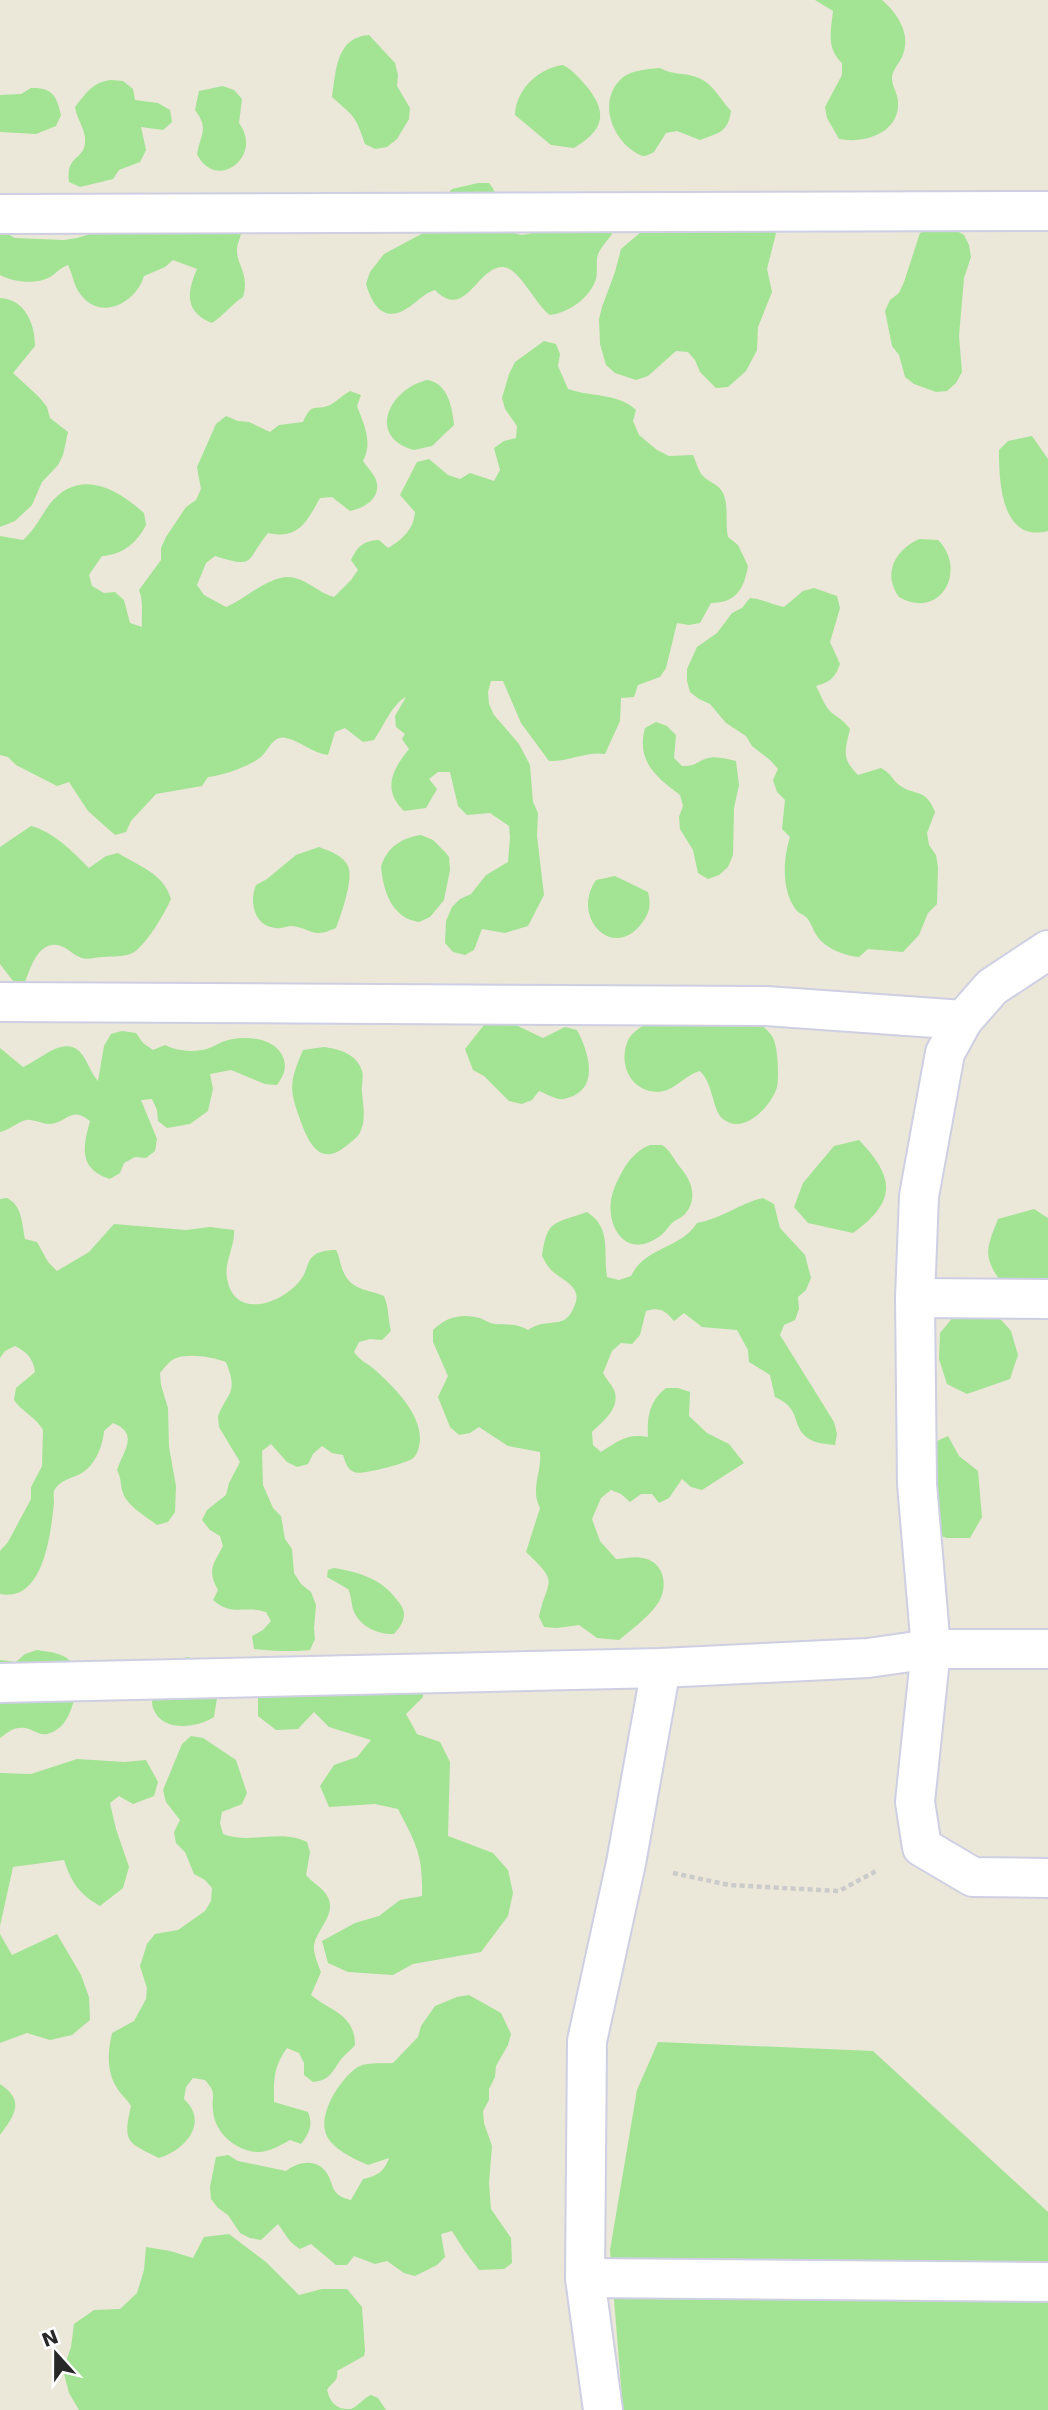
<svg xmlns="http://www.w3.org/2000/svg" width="1048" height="2410" viewBox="0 0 1048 2410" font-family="'DejaVu Sans',sans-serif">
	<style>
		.green { fill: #a2e493 }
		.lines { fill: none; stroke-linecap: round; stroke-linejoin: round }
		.minor-casing { stroke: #cecfe2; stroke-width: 42 }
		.path { stroke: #cbcbcb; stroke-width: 4.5; stroke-dasharray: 5 3.5; stroke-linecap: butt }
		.minor { stroke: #fff; stroke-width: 38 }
	</style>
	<rect width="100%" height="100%" fill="#ebe7d9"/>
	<g class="green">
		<path d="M815,0H882C898,14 912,35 902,57C899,63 893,70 892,76C891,86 898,93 898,102C900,133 864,144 839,139L827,118L825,107L842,75V63C826,48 831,31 833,11Z"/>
		<path d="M369,35L395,63L398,75L397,86L410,108L409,119L397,139L387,147L375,149L365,144C355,114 354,117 332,97C336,71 336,37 369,35Z"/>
		<path d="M563,65C574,71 580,79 588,88C609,115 602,131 574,148L551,145L515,115C516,89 539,68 563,65Z"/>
		<path d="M660,68C674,76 685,72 699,78C712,83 721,100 731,111C728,133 718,133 700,140L677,131L666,133L654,152C650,154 647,156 643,156C638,155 632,150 628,147C609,130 600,98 622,78C631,70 649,69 660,68Z"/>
		<path d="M111,80L123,81L133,89L135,100L158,103L170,110L172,122L163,130L141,127L146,150L140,162L119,170L113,179L80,187L69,182C66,155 82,161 85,144C87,131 77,120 75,107C86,93 93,82 111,80Z"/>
		<path d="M223,86L234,90L242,99L239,123C264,156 216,193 197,154C201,133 209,129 195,110L199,91Z"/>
		<path d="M31,88C52,87 57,96 61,115L56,126L36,134L0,132V95L21,94Z"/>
		<path d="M478,183H489C500,196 495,206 502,219C517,248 535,229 554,224C571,220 592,223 609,222L612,234C608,240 602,246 599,252C595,260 598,271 596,279C590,298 568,313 550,315C535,304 520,269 504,267C477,265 466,322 435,290C422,294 417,303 406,309C383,323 372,304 366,284L370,272L384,254L427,231L444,198L452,189Z"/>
		<path d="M211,194C219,196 240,223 241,232C241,238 237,243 237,249C236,265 250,273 243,297C231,305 224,315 212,323C184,312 187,292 197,269L173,260L165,267L144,276C136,303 101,321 81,295C74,287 73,275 68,265C58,269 57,273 50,277C35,285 14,282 0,275V230L15,238L64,240L77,238L199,201Z"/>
		<polygon points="941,222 964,235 969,245 971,257 964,278 959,336 962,372 956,383 947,391 936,392 914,384 905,377 899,355 892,346 885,311 890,300 899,293 904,282 920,233"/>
		<polygon points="767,225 776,233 767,269 772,292 758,327 757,350 746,371 728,387 716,388 700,372 695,360 688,352 676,351 648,376 636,380 615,373 606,365 600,344 599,319 602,307 615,272 621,249 641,232 654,228"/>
		<path d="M0,298C25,299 35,324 35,346L13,373L39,397L47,407L50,418L68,432L63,455L58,465L42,482L32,505L15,521L0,527Z"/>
		<path d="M544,341L556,344L560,354L558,366L568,389C590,397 619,393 636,410L633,421L639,435L657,450L669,456L693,455C696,461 698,470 702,475C708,482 719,484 723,493C729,506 725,523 728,537L738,545L748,566C744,589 736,603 711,603L700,623L689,625L677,623L666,668L660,677L638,685L634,697L621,698L620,721L605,754C586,751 568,762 549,761L521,723L503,681H491L488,692L489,704L494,715L519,744L530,765L533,802L538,813L537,836L544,895L528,926L505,933L482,929L474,950L465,955L453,952L445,943L446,921L452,907L460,899L471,894L486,875L508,862L510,837L509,826L490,813L467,815L458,806L450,772H438L429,779L437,789L426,808L404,811C382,790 392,770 409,749L402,739L405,734L396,727L395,716L406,697C393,703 383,727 374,740L363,742L345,728L335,732L328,755C312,753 301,741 286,738C273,735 269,750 261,757C250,766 222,776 208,777L202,786L156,794L131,821L126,832L115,835L88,811L69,782L57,786L16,765L8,757L0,755V536L23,540C37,527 39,519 49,505C78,468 115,487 144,513L146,525C137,543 122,555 102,556L89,575L92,586L104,593L115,592L124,600L130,623L142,627C141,614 144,602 139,590L161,560V548L166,537L186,507L196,500L201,489L197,467L216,424L226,416L238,421L249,422L270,432L279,425L303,422C313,400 315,412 330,405C337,401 343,395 350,391L361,395L357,406C364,425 373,442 363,461C367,467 374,474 376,480C382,498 364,508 350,511L332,497L320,498C307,521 299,540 268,533C245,561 257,569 215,556L206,563L197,585L204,595L226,607C245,600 273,571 295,578C310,582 319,593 334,597L351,580L358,570L351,560C358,546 363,541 379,540L388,548C402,540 414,529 415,512L400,495L417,462L429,459L448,475L460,479L470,473L494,481L500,470L494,448L504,441L516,438L517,426L505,409L502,398L509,374L515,362Z"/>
		<path d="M427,380C448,383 452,407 454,425L432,446L414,450C366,437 389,389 427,380Z"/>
		<path d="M1032,436L1048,459V531C1001,543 999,482 999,450L1008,441Z"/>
		<path d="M919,539L938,540C968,570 940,621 899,597C882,574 895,550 919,539Z"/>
		<path d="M814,588L837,596L840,608L830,642L840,664C835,678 830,682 816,686C821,695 824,706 832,713C840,719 844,721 850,729C845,751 841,758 858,775L881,768C893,775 890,777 898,784C913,797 925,786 935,812L927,833L929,845L936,855L938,867L937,904L928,913L919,935L903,952L868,949L859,957C845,956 825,948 817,936C813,930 811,922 806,917C803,914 800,914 797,911C781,892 783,859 790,837L782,829L785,800L777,792L773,780L778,769L770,760L752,746L746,736L726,723L710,704L699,699L690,692L687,681V669L697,647L717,633L732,613L742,608L750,598C763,599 772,605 784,607L803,591Z"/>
		<path d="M656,722L667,726L676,735L674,758L682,766C697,766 694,763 705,759C715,755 726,759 736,761L739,785L734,808L733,855L728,867L719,875L708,879L698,873L693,850L680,829L679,817L683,806L680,795C656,777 636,761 645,728Z"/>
		<path d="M31,826C54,832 73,852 89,868L106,856L118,853C139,866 164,874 171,899C166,911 143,951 130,954C122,957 112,956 103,957C97,957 88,960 82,958C71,955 65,943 52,945C36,947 30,970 25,982L13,981L0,964V847Z"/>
		<path d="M421,835L433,840L445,852L449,857L450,870L444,900L430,917L419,922C391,918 383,890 381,866C388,846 402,838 421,835Z"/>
		<path d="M319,847C329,851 343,855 348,866C354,878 341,915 336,928C311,939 314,929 292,926C287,926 282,929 276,928C254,927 249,901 256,885L267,879L296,855Z"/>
		<path d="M615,876L648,892C651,905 650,912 642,923C613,962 570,917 596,880Z"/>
		<path d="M735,1007C747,1016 766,1025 773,1038C778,1047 779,1077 777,1087C772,1105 744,1136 723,1119C712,1110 714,1085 700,1071C684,1075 674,1092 657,1092C630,1091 618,1064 628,1040C632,1032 641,1027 648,1023Z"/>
		<path d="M499,1017L543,1038L565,1027L577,1030C587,1049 599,1082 575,1095C571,1097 564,1100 559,1099C553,1098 545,1093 539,1091L532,1100L522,1104L509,1101L484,1076L473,1070L465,1049L488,1020Z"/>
		<path d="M122,1031L136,1033L143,1043L153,1050L165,1045C177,1051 189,1052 202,1050C210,1049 215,1045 222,1042C240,1035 272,1036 282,1055C288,1067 284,1075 277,1085L265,1084L231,1070L210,1074L213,1089L208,1111L190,1124L167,1128L158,1121L157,1110L152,1099L141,1100L157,1139L155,1151L146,1158L135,1157L124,1163L120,1173L110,1179C78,1169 83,1147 90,1121C70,1105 68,1123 49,1124C42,1124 33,1119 26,1120C17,1122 10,1130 0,1132V1048L23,1067C39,1061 63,1035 80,1052C87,1059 90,1072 98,1081L104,1046L111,1034Z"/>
		<path d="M324,1047C339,1049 357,1054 362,1071C364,1077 361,1086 362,1093C363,1105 366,1119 361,1130C359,1137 352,1141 346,1146C321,1167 309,1144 301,1122C289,1089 289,1083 303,1050Z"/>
		<path d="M859,1140C895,1178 897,1201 853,1233L808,1223L794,1207L803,1183L834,1146Z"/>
		<path d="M650,1145H662C670,1150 673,1158 679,1166C691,1179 699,1198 685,1214C682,1218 676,1219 672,1223C667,1228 664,1234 657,1238C622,1261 602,1219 614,1189C621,1172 631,1152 650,1145Z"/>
		<path d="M7,1198C22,1205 22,1224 25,1239L37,1242L48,1262L57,1271L89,1252L114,1224L186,1230L210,1227L234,1230C235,1247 224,1262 227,1278C234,1322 285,1303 302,1278C306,1272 307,1264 311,1258C317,1251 328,1250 336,1250C340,1257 340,1266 344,1273C351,1290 370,1290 384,1296C389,1308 388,1319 391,1331L382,1340L370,1339L359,1342L354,1352C360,1361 367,1363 374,1369C393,1386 421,1413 420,1440C419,1447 418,1455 412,1459C406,1463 360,1476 354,1472C347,1469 345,1461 343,1455L332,1453L322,1446L313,1454L308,1464L297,1467L287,1462L271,1444L262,1451L263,1485L273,1508L281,1516L285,1539L292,1549L294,1573L301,1584L311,1592L316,1605L314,1628L315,1639L310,1650C292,1652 272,1651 254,1649L252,1636L263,1630L271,1621L266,1612C246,1605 231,1617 213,1600L218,1590C207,1570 213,1565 223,1546L220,1536L210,1530L202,1520L207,1510L226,1495L229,1483L240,1462L219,1427L218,1416C229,1390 238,1393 226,1362C213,1357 190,1353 176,1358C169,1361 165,1367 160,1373L161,1385L168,1408L169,1447L176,1486L175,1512L168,1522L157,1525C147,1517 127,1506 123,1493C120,1485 122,1480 117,1470C123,1451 140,1434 113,1423L104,1431C103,1446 95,1465 82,1473C73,1478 59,1480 54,1491C53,1494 54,1498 54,1502C51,1532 44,1603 0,1594V1551L8,1542L31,1499V1487L42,1466L43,1430C36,1417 22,1412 14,1400L16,1388L35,1372C33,1358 27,1352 15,1346L5,1351L0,1358V1199Z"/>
		<path d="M763,1198L774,1204L780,1228L805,1255L811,1278L806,1290L798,1297L799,1309L795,1320L784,1325L780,1335L834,1422L837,1434L835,1445C829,1444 820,1444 813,1441C788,1429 805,1410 775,1397L770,1375L749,1362L748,1350L737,1330L702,1327L684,1313L674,1321C665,1310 659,1307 646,1311L640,1335L632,1344L621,1343L612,1351L603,1373C606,1379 614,1387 615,1393C619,1410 602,1422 592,1432L593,1445L601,1452C618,1441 627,1433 648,1437C647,1418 649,1401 666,1388H678L690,1392L689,1416L707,1433L729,1444L744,1463L702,1490L691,1487L682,1479L669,1498L659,1503L652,1494H641L630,1502L621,1494L611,1490L601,1498L592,1519L600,1541L616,1559C624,1559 635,1556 643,1558C666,1562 669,1590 656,1606C646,1619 631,1630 619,1640L597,1638L579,1625L557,1628L544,1627L539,1617C547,1578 561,1585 526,1552L540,1508C530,1489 542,1472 540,1452L508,1446L479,1427L470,1433L459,1435L450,1427L438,1397L448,1376L433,1342V1330C446,1317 461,1313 480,1318C485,1320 489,1323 495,1324C508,1325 516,1323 528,1330C543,1320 553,1325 564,1320C569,1317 572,1312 574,1307C584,1287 563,1281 551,1270C547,1266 545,1261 542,1256C547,1219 554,1224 587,1212C612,1228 603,1252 607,1277L619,1280L631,1276C647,1245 678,1251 697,1223C721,1219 740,1203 763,1198Z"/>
		<path d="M1034,1209L1048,1218V1290L1004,1286C983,1258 985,1251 998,1219Z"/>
		<polygon points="994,1312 1011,1331 1018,1355 1010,1379 967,1394 947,1384 939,1359 940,1333 955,1315"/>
		<polygon points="948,1436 959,1456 978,1471 982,1517 970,1538 947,1538 924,1530 924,1447"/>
		<path d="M334,1568C359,1572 382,1579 397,1600C402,1606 406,1612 403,1620C402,1625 397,1630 394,1634C378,1635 361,1627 354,1612C351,1605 352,1597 348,1589L327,1577L328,1570Z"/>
		<path d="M37,1650C49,1652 65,1653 72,1663C82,1678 73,1718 59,1728C39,1743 36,1726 19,1728C12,1728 6,1734 0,1738V1660L16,1662L25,1654Z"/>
		<path d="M188,1657L200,1662L218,1692L214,1717C197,1728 162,1733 153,1708C151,1701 153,1691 153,1684L176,1660Z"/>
		<path d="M424,1672L423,1697L406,1714L417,1734L440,1742L450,1762L448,1836L493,1853L508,1870L513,1893L508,1916L481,1952L413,1964L393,1975L348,1972L328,1963L322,1941L355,1923L379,1916L400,1900L422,1896C423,1854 416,1844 398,1809L375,1804L329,1807L320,1786L334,1765L357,1757L371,1740L329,1727L314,1712L298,1729L276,1730L258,1716V1693Z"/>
		<path d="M191,1736L203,1738L236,1760L247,1793L242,1804L222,1812L220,1823L223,1834C251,1845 280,1828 307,1842L310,1852L306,1875C312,1882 321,1887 326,1894C339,1913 317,1928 314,1945C313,1953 318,1964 321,1972L311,1995C330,2011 355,2014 355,2045C350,2051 343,2056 339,2062C331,2074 329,2080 313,2082L304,2075V2063L299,2053L287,2048C273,2068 274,2079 274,2102L308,2112C313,2125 310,2132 301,2144L290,2140C281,2145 269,2152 259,2152C237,2152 214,2133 213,2110C211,2094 218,2095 205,2080L193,2078L186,2087L184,2099C209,2122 186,2150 159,2158C126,2142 123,2142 131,2106C127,2099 121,2095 117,2088C106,2072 108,2050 112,2033L134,2021L146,1999L147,1988L140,1966L147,1944L155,1934L178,1930L205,1911L211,1901L212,1888L205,1880L194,1874L185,1852L176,1843L174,1832L180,1820L166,1802L163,1790L182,1744Z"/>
		<path d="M77,1759L125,1762L146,1760L158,1782L154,1796L133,1804L119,1796L110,1803L116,1829L129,1867L123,1888L100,1906C78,1893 72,1883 64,1860L13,1867L0,1926V1773L31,1774Z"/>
		<polygon points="0,1934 12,1955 57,1934 81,1975 89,1997 90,2020 72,2035 50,2040 27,2033 0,2043"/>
		<path d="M469,1995L501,2013L511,2034L508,2045L496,2066L495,2077L489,2089V2100L483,2111L484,2123L492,2146L489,2183L491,2209L511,2238L512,2263L504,2269L479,2270L464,2250L452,2231L441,2234L445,2257L437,2265L415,2276L404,2273L387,2261L375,2264L354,2256L347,2265H336L311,2244L300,2249C288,2242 286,2234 278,2224L261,2240L250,2238L240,2233L228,2215L218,2208L211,2199L210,2187L216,2157L228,2155L238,2161L286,2171C300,2160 320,2158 329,2177C332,2184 333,2192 340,2196C341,2197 350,2200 351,2200L363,2179C377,2176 384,2172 389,2158L368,2165C355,2159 340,2153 330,2141C313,2121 338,2082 355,2069C364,2061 382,2064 393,2063L418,2037L421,2026L435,2006L457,1997Z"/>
		<polygon points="658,2042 873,2051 1048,2212 1048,2410 623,2410 610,2250 637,2090"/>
		<path d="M0,2084C26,2101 14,2116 0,2135Z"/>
		<path d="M229,2234L266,2262L299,2295L322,2289H347L362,2307L365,2351L364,2356L337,2371C339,2381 332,2382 327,2390C330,2402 336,2410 351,2409C358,2406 364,2398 371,2395L378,2398L386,2410H79L69,2393L63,2370L71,2347L74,2324L94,2310L120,2309L137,2293L144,2270L146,2247L170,2251L193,2258L204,2237Z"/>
	</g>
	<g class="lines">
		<defs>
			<g id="minor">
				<polyline points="0,214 1048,211"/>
				<polyline points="1048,950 992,987 963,1020 945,1053 919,1196 915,1298 917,1484 931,1649 915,1802 922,1847 973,1877 1048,1878"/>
				<polyline points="0,1002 766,1006 963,1020"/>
				<polyline points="915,1298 1048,1299"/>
				<polyline points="0,1683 661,1668 868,1658 931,1649 1048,1649"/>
				<polyline points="585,2278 1048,2282"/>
				<polyline points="603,2410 585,2278 587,2041 626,1863 661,1668"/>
			</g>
		</defs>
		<use href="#minor" class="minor-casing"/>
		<polyline class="path" points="673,1873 729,1885 839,1891 878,1870"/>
		<use href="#minor" class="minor"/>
	</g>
	<g transform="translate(56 2354) rotate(339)" stroke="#ffffff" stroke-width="5" paint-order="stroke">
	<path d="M0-5L12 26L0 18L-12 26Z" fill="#282828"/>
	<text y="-10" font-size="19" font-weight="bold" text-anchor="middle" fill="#282828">N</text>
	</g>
</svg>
